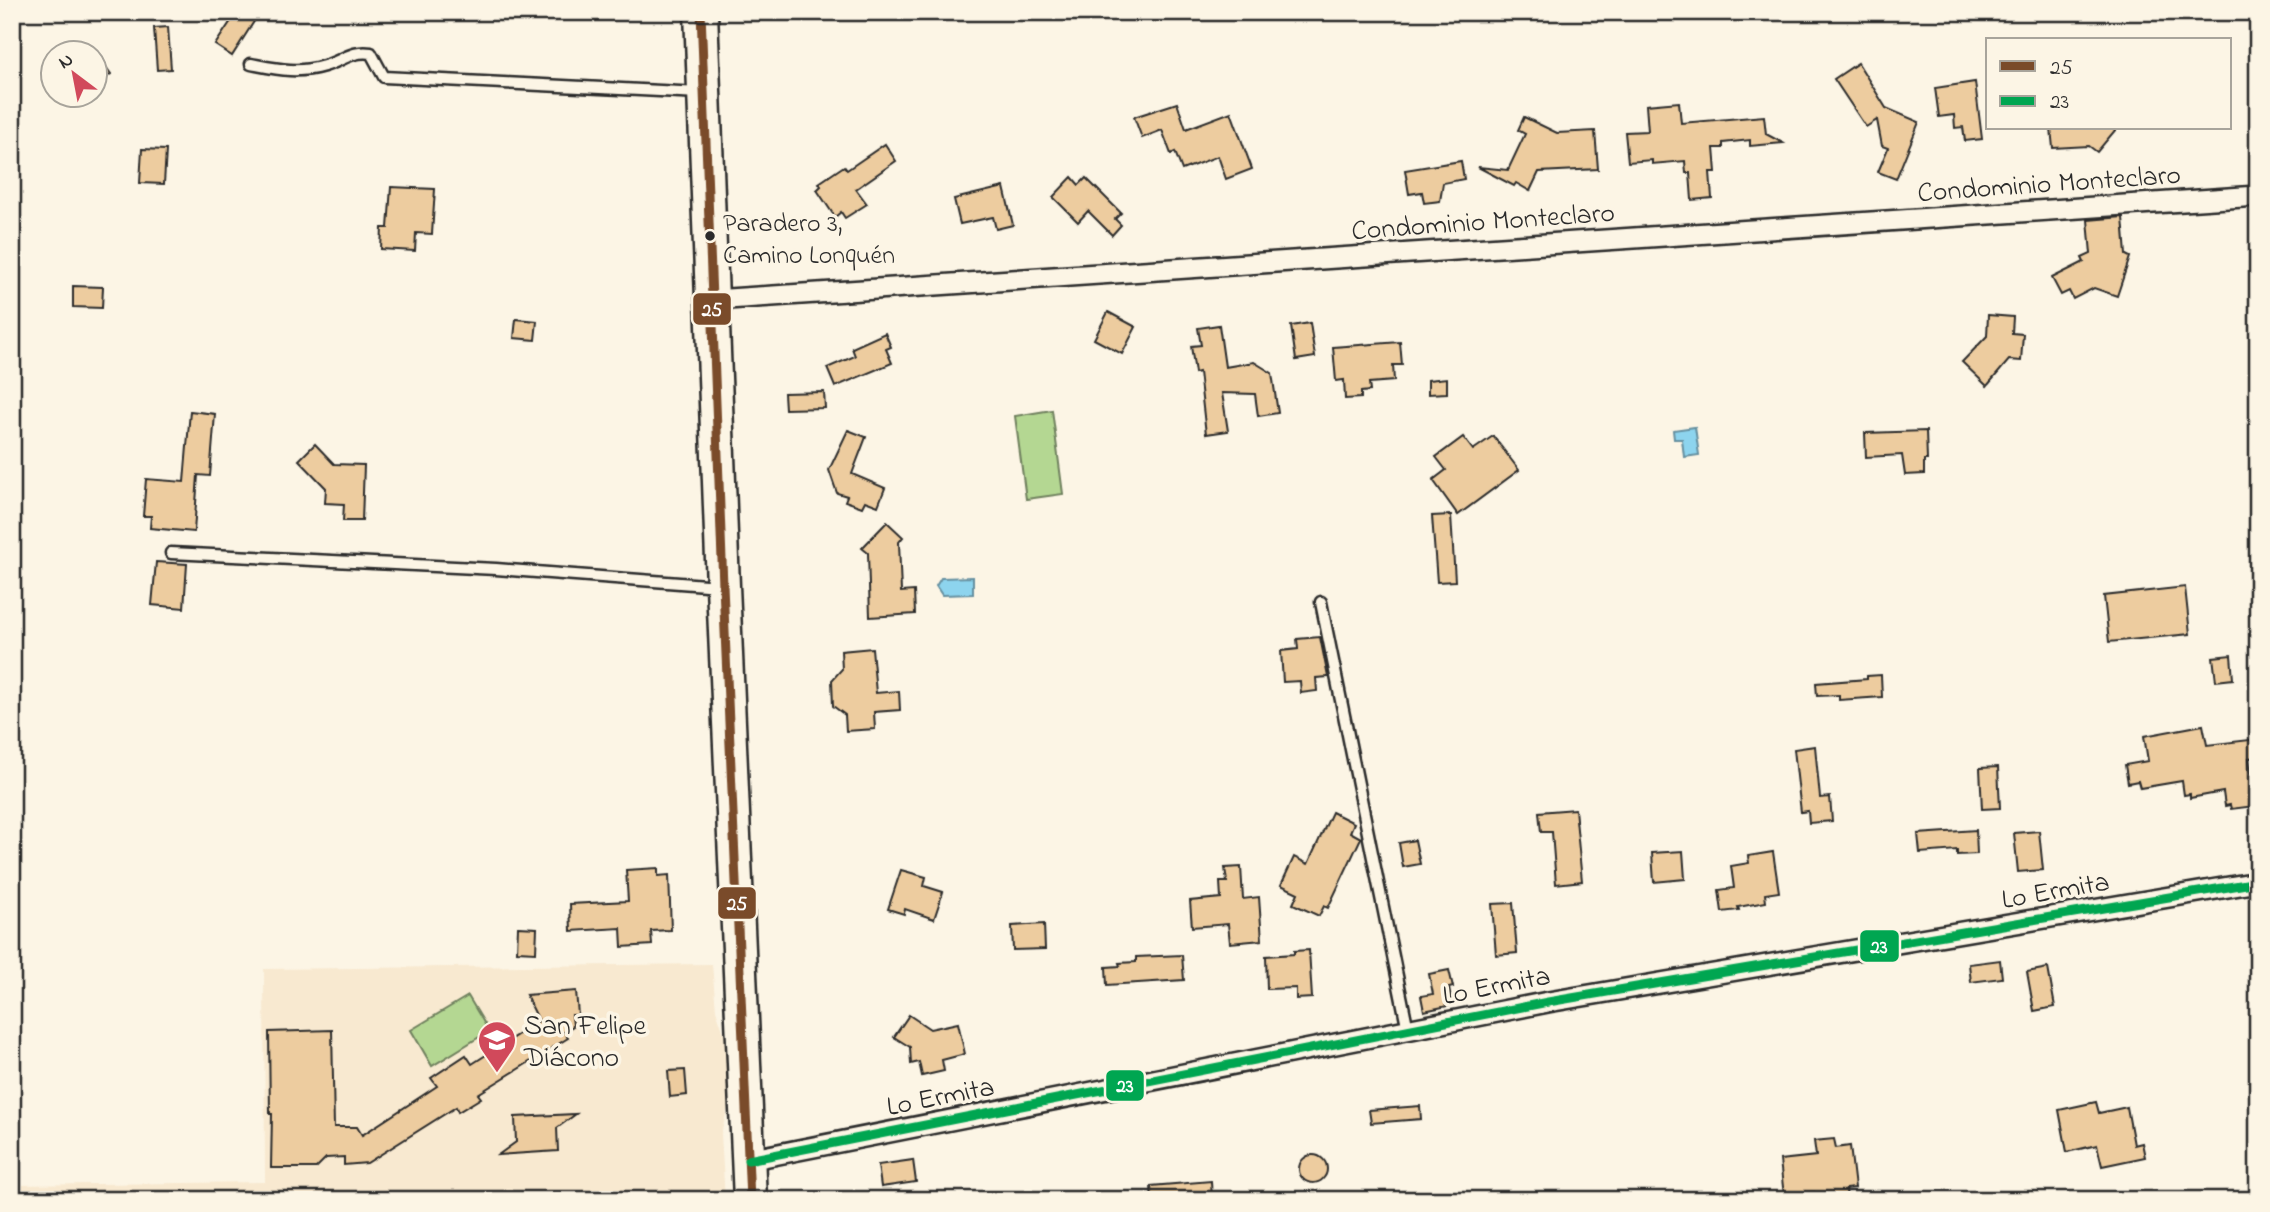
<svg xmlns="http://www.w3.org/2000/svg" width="2270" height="1212" viewBox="0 0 2270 1212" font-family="'Indie Flower',sans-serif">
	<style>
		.built { fill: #f8e9d0 }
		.green { fill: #b4d792; stroke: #70815e; stroke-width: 2 }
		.water { fill: #8dd4ee; stroke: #6690a0; stroke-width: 2 }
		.building { fill: #edcc9f; stroke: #2b2b2b; stroke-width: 2 }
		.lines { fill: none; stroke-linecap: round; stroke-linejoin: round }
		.lane-casing { stroke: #2b2b2b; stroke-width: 15 }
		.street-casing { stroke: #2b2b2b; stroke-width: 24 }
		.primary-casing { stroke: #2b2b2b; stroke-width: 37 }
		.lane { stroke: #fcf5e5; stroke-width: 10 }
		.street { stroke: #fcf5e5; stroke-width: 19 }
		.primary { stroke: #fcf5e5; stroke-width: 32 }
		.bus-1-casing { stroke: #fcf5e5; stroke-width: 14 }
		.bus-2-casing { stroke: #fcf5e5; stroke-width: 14 }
		.bus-1 { stroke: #7a4b2a; stroke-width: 9 }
		.bus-2 { stroke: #00a651; stroke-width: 9 }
		.bus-dot { fill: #2b2b2b; stroke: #fcf5e5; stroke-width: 2.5 }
		.labels { text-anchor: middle; stroke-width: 7; stroke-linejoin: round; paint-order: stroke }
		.bus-label { font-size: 26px; fill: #2b2b2b; stroke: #fcf5e5; text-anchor: start }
		.street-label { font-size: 28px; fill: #2b2b2b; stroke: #fcf5e5 }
		.poi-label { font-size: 28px; fill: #2b2b2b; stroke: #fcf5e5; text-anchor: start }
		.line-badge { stroke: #fcf5e5; stroke-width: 2.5 }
		.badge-label { font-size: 19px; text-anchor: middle; font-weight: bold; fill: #fff }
	</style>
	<rect width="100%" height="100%" fill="#fcf5e5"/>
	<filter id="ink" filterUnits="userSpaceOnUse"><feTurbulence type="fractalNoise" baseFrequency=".0143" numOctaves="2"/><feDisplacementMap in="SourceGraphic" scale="14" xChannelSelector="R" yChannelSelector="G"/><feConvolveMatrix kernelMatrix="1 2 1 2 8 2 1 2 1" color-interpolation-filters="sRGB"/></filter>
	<g filter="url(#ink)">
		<polygon class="built" points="712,964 716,1010 729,1048 730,1099 721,1134 725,1200 12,1200 12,1185 265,1182 264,969"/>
		<g class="green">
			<polygon points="1052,410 1063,494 1026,499 1015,416"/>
			<polygon points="468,996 489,1031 432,1066 411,1030"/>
		</g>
		<g class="water">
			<polygon points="1695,427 1699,455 1684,457 1682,439 1674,439 1673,430"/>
			<polygon points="973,577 973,594 942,595 936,586 941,578"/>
		</g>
		<g class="building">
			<polygon points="237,12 260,12 232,56 215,45"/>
			<polygon points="168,27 171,69 157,70 154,28"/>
			<polygon points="94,51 111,74 94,86"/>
			<polygon points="1858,63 1886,108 1919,122 1896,179 1878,172 1888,148 1882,146 1877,120 1866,127 1834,79"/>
			<polygon points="1975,82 1982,139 1965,141 1963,127 1955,128 1954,115 1939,117 1935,88"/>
			<polygon points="1679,102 1681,123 1764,116 1766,134 1783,143 1750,146 1750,140 1723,143 1723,148 1714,148 1716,172 1710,172 1712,198 1692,200 1690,173 1686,173 1685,161 1652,164 1652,160 1628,162 1625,132 1648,131 1646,105"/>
			<polygon points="1177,103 1186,129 1231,112 1252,169 1226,179 1218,156 1182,170 1175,152 1171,154 1162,130 1142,138 1134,117"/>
			<polygon points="1524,117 1557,133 1595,131 1598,169 1539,172 1530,191 1516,183 1514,186 1478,167 1508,170 1525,134 1518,130"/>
			<polygon points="2051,128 2117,128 2097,152 2089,146 2053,148"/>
			<polygon points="885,144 896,161 856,189 867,204 845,218 841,212 835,217 817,190 821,186 819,183 844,166 847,170"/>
			<polygon points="142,149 166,150 164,184 140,183"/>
			<polygon points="1461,161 1464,179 1443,183 1440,201 1424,203 1422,192 1409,194 1405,170"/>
			<polygon points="1072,177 1079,185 1086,178 1121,213 1115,219 1121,225 1112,235 1088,211 1078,222 1053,197"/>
			<polygon points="391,187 435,189 432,234 416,233 415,251 381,249 382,228 388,228"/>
			<polygon points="1004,187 1013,225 996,229 993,217 960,224 954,199"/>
			<polygon points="2123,217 2126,255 2130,257 2117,296 2094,288 2073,299 2069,291 2061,295 2052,278 2084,262 2082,258 2091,254 2088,220"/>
			<polygon points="73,286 103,287 102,308 73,307"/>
			<polygon points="1108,312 1136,327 1122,354 1094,339"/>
			<polygon points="1988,315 2013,317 2012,333 2023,334 2021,361 2009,360 1987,386 1962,362 1987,336"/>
			<polygon points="516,319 537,321 535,340 514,338"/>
			<polygon points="1310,323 1315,357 1296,360 1291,326"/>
			<polygon points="1219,325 1225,367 1254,362 1272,373 1278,413 1258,416 1255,394 1222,393 1228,431 1206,434 1199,372 1195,373 1191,346 1201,345 1198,328"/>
			<polygon points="885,333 891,347 886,349 892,363 835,387 827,368 855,356 852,348"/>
			<polygon points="1400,342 1402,365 1393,365 1394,381 1369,383 1370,391 1361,392 1361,398 1345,399 1344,380 1336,381 1333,347"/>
			<polygon points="1447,378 1447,393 1428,394 1428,380"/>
			<polygon points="824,392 825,408 785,409 784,393"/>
			<polygon points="190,411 215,414 210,476 198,475 194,532 150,528 151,516 143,516 146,479 184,482"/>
			<polygon points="848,430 866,437 852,474 885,488 878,506 865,501 862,507 845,501 847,496 837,493 829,470"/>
			<polygon points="1926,431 1927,460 1924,460 1924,474 1905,475 1902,455 1866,457 1865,433"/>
			<polygon points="1493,436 1519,470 1458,515 1433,480 1446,470 1436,457 1463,437 1473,450"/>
			<polygon points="315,444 334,464 364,465 362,521 343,521 344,504 325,503 326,488 299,460"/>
			<polygon points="1451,515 1455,581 1437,582 1432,516"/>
			<polygon points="887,522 903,537 899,542 901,592 914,591 915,614 870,617 868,553 862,548"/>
			<polygon points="156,562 187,564 184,608 152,605"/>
			<polygon points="2185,587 2190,634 2109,642 2104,596"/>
			<polygon points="1320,637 1328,677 1316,678 1317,691 1301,693 1300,681 1283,682 1281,651 1298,649 1297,639"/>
			<polygon points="872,648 876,693 899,691 900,710 874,712 875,729 846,731 845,715 833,706 832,680 842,669 841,651"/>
			<polygon points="2231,655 2233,679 2216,681 2213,657"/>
			<polygon points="1881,675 1882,697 1839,700 1839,695 1817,696 1816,683 1867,679 1867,676"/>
			<polygon points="2203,725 2207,745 2258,739 2258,757 2249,758 2255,806 2231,809 2230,805 2225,806 2223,792 2190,798 2190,794 2184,795 2182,781 2140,788 2138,781 2128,783 2125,765 2148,761 2144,736"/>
			<polygon points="1815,746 1820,798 1830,797 1832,821 1809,823 1808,811 1801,812 1794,749"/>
			<polygon points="1998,767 2000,808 1982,809 1980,768"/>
			<polygon points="1575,809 1582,881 1556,884 1552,832 1541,832 1539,812"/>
			<polygon points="1332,812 1354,823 1350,832 1361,838 1328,908 1324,906 1319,916 1293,904 1298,893 1281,885 1294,857 1308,864"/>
			<polygon points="1976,830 1977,854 1957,855 1957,850 1920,853 1918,834"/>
			<polygon points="2039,831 2043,870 2018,872 2014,833"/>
			<polygon points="1415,840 1420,864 1403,867 1399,843"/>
			<polygon points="1683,851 1685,879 1654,882 1652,853"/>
			<polygon points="1773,852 1779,892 1765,894 1766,902 1738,907 1739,910 1722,912 1719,890 1734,888 1731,866 1749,863 1748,856"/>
			<polygon points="1241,867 1243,899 1259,897 1262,940 1230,943 1228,924 1192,927 1190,901 1221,898 1220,882 1227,882 1225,868"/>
			<polygon points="658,868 658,876 669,875 671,930 651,931 652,945 622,947 621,928 571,931 570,904 628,901 626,870"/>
			<polygon points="901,870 926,877 924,886 943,892 934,919 905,909 904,914 888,909"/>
			<polygon points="1513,903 1517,953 1496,955 1492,904"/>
			<polygon points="1044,924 1045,949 1013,950 1012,926"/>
			<polygon points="518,927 537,928 536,952 517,951"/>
			<polygon points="1309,950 1312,998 1296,999 1296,988 1267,989 1266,956 1294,954 1294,951"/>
			<polygon points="1182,955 1184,980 1107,985 1106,967 1120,966 1119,963 1136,962 1136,957"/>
			<polygon points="2000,960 2002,978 1971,982 1969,964"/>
			<polygon points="2048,968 2055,1007 2034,1011 2027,972"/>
			<polygon points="1449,970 1453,987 1449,988 1452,1005 1424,1011 1421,996 1433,994 1429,974"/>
			<polygon points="576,991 578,1015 572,1015 573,1026 564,1032 568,1038 478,1094 481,1098 458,1112 456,1107 367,1163 344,1165 344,1157 326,1158 316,1168 271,1168 272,1114 270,1114 269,1032 332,1030 334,1127 357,1127 362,1135 437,1086 431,1078 466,1055 472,1064 539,1021 526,995"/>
			<polygon points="909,1015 930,1029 958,1023 965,1054 942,1060 944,1071 922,1076 919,1062 911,1064 910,1047 894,1037"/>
			<polygon points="685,1070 687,1095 670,1097 668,1071"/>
			<polygon points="2096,1102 2099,1113 2127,1107 2134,1145 2142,1143 2145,1157 2102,1166 2097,1145 2067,1152 2059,1110"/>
			<polygon points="1420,1106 1421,1119 1371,1123 1369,1110"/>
			<polygon points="576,1114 557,1128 558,1151 498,1155 516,1142 515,1117"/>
			<polygon points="1834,1139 1836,1148 1850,1146 1855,1188 1846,1189 1847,1200 1815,1200 1814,1192 1784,1196 1780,1160 1816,1156 1814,1141"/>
			<circle cx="1313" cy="1169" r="14"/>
			<polygon points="913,1160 916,1182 881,1187 878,1165"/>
			<polygon points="1211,1181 1212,1200 1152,1200 1151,1186"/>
		</g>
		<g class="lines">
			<defs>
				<g id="lane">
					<path d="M251,64C277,69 297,74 324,66C342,61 352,50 371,53L384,77L700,93"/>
					<polyline points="171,553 496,569 719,586"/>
					<polyline points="1321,602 1408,1030"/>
				</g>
				<g id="street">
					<polyline points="713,300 2258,196"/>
					<polyline points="748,1160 1548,1002 2258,882"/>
				</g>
				<polyline id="primary" points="701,12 723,586 750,1200"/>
			</defs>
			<use href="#lane" class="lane-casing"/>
			<use href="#street" class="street-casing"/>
			<use href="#primary" class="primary-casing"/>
			<use href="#lane" class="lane"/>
			<use href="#street" class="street"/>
			<use href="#primary" class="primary"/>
			<defs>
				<polyline id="bus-1" points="701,12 723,586 750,1200"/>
				<polyline id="bus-2" points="748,1160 1548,1002 2258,882"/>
			</defs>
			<use href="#bus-1" class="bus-1-casing"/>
			<use href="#bus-2" class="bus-2-casing"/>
			<use href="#bus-1" class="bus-1"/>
			<use href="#bus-2" class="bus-2"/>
		</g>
	</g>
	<defs>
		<symbol id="school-pin" viewBox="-11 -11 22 30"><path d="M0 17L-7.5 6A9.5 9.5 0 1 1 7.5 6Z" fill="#d1495b" stroke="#fcf5e5"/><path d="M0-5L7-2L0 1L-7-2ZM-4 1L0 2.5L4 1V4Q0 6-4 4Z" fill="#fff"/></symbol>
	</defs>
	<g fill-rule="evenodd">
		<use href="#school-pin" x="475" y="1018" width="44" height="60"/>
	</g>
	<circle class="bus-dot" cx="710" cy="236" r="6"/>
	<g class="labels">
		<g class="bus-label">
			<text x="723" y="231">Paradero 3,<tspan x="723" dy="32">Camino Lonquén</tspan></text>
		</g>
		<g class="street-label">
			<text transform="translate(2049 182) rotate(-4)" y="10">Condominio Monteclaro</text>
			<text transform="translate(1483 220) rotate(-4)" y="10">Condominio Monteclaro</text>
			<text transform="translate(2055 889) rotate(-10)" y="10">Lo Ermita</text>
			<text transform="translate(1496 984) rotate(-11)" y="10">Lo Ermita</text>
			<text transform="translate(940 1095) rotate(-11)" y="10">Lo Ermita</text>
		</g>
		<g class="poi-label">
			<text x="524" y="1034">San Felipe<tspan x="524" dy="32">Diácono</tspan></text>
		</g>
	</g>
	<g class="line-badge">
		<rect x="692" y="292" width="40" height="34" rx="7" fill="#7a4b2a"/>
		<rect x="717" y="886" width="40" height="34" rx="7" fill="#7a4b2a"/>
		<rect x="1859" y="929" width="41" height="34" rx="7" fill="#00a651"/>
		<rect x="1105" y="1069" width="40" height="33" rx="7" fill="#00a651"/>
	</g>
	<g class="badge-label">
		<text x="712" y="316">25</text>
		<text x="737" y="910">25</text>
		<text x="1879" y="953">23</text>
		<text x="1125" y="1092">23</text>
	</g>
	<rect width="2270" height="1212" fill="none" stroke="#fcf5e5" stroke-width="42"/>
	<rect x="21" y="21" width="2228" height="1170" fill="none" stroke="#2b2b2b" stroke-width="2.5" filter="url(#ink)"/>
	<rect x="1986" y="38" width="245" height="91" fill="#fcf5e5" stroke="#a8a49b" stroke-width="2"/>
	<rect x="2000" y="61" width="35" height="10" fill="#7a4b2a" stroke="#a8a49b" stroke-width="2"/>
	<text x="2050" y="74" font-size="21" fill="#2b2b2b">25</text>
	<rect x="2000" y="96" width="35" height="10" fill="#00a651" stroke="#a8a49b" stroke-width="2"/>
	<text x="2050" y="108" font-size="21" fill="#2b2b2b">23</text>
	<g transform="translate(74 74) rotate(328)"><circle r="33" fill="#fcf5e5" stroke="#a8a49b" stroke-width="2"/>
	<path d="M0-5L12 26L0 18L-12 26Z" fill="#d1495b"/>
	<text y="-10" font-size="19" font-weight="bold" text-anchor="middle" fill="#2b2b2b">N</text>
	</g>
</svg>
